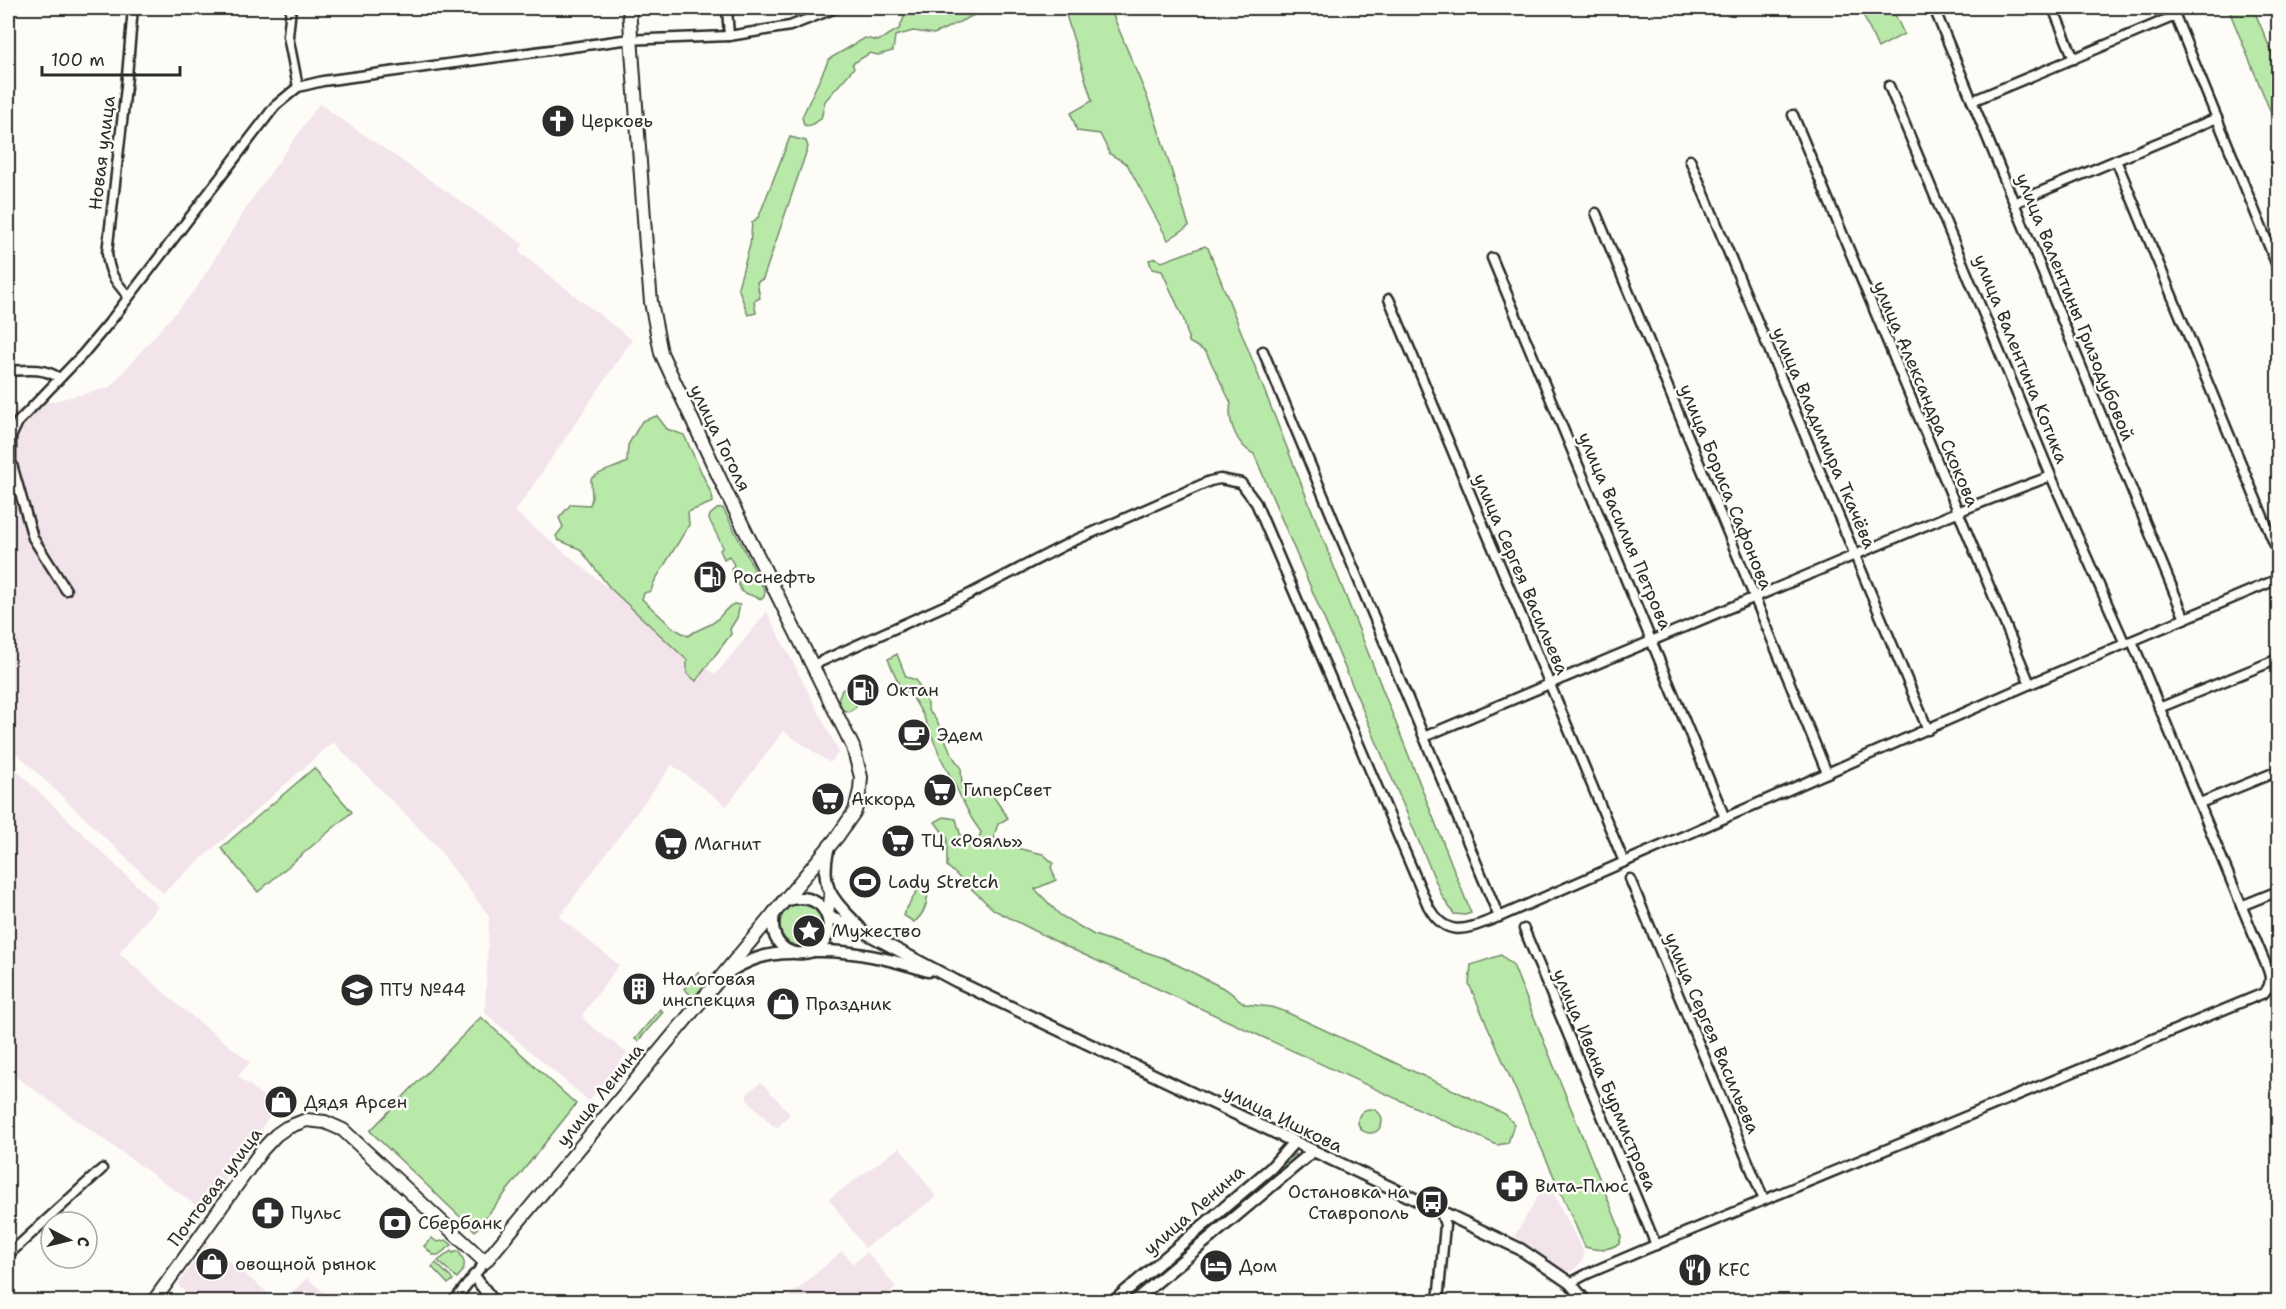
<svg xmlns="http://www.w3.org/2000/svg" width="2286" height="1309" viewBox="0 0 2286 1309" font-family="'Shantell Sans',sans-serif">
	<style>
		.built { fill: #f2e4ea }
		.green { fill: #b9e9a8; stroke: #728a6a; stroke-width: 1.5 }
		.lines { fill: none; stroke-linecap: round; stroke-linejoin: round }
		.minor-casing { stroke: #2b2b2b; stroke-width: 13 }
		.tertiary-casing { stroke: #2b2b2b; stroke-width: 15 }
		.secondary-casing { stroke: #2b2b2b; stroke-width: 16 }
		.minor { stroke: #fdfcf7; stroke-width: 8 }
		.tertiary { stroke: #fdfcf7; stroke-width: 10 }
		.secondary { stroke: #fdfcf7; stroke-width: 12 }
		.labels { text-anchor: middle; stroke-width: 5; stroke-linejoin: round; paint-order: stroke }
		.poi-label { font-size: 18px; fill: #2b2b2b; stroke: #fdfcf7; text-anchor: start }
		.street-label { font-size: 18px; fill: #2b2b2b; stroke: #fdfcf7 }
	</style>
	<rect width="100%" height="100%" fill="#fdfcf7"/>
	<filter id="ink" filterUnits="userSpaceOnUse"><feTurbulence type="fractalNoise" baseFrequency=".0167" numOctaves="2"/><feDisplacementMap in="SourceGraphic" scale="12" xChannelSelector="R" yChannelSelector="G"/><feConvolveMatrix kernelMatrix="1 2 1 2 8 2 1 2 1" color-interpolation-filters="sRGB"/></filter>
	<g filter="url(#ink)">
		<g class="built">
			<polygon points="319,104 523,244 519,252 632,340 515,512 715,675 767,612 839,752 830,763 783,731 727,806 672,765 559,917 619,965 582,1015 586,1022 627,1053 589,1101 485,1013 489,916 434,843 333,742 163,893 8,745 8,415 11,411 109,388 196,289 250,202"/>
			<polygon points="8,762 158,906 119,953 178,1005 250,1062 238,1076 276,1107 204,1211 8,1071"/>
			<polygon points="760,1083 764,1085 790,1114 778,1127 772,1125 747,1099 747,1094"/>
			<polygon points="900,1147 936,1197 865,1248 829,1199"/>
			<polygon points="1547,1181 1584,1253 1583,1260 1572,1272 1563,1270 1515,1236"/>
			<polygon points="206,1243 278,1301 194,1301 178,1285"/>
			<polygon points="842,1251 853,1264 867,1252 896,1287 879,1301 784,1301"/>
			<polygon points="307,1278 334,1301 283,1301"/>
		</g>
		<g class="green">
			<polygon points="940,8 989,8 934,34 913,31 895,36 893,51 878,55 870,53 852,64 854,68 825,101 821,119 809,126 804,125 802,117 829,59 865,38 878,41 899,29 905,15 927,13"/>
			<polygon points="1064,8 1110,8 1152,109 1189,226 1168,240 1127,164 1110,154 1100,134 1077,131 1071,113 1092,101"/>
			<polygon points="1860,8 1892,8 1904,34 1878,48"/>
			<polygon points="2228,8 2253,8 2278,67 2278,130"/>
			<polygon points="790,137 806,141 808,147 763,279 757,282 760,298 754,301 756,313 748,315 738,287 750,245 752,223 759,216"/>
			<path d="M1205,246L1208,248L1471,913L1465,915L1454,914L1442,896L1254,454C1237,446 1227,421 1231,403L1206,352L1189,342L1184,320L1162,271L1152,269L1149,260L1156,258L1162,262Z"/>
			<path d="M657,416L667,429L684,435L712,495L713,502L688,512L689,525L654,582L651,591L644,593L642,599L673,628L688,636C697,629 702,629 711,624C721,619 724,608 734,604L740,605L737,618L730,629L731,634L696,681L687,674V660L610,588L580,549L558,540L556,536L563,527L559,518L571,504L590,505L592,498L591,479C601,470 615,469 627,462L628,445L642,421Z"/>
			<polygon points="723,508 765,591 764,597 761,599 742,592 731,569 734,565 729,556 724,559 720,550 723,547 709,519 710,515 717,509"/>
			<path d="M897,654L906,677L916,680L928,704V710C945,726 945,751 961,767L962,788L989,790L1008,818L998,824L994,836L998,844L1043,854L1053,863L1051,867L1056,880L1035,889L1060,915L1094,935L1164,958L1227,990L1245,1004L1271,1007L1286,1012L1505,1114L1514,1124L1508,1143L1497,1145L1065,946L994,910L947,866V838L935,822L944,817L956,819L963,844L976,847L981,832L972,819L941,758L923,715L912,696L903,693L888,659Z"/>
			<polygon points="845,688 851,689 856,703 856,707 849,712 843,710 838,699 842,690"/>
			<polygon points="314,768 352,812 258,892 221,848"/>
			<path d="M923,887L927,889C929,901 924,915 914,922L903,915L917,891Z"/>
			<circle cx="801" cy="925" r="21"/>
			<path d="M1501,955L1513,965L1619,1227L1621,1237L1619,1244C1607,1250 1598,1251 1585,1247L1469,984L1471,965Z"/>
			<polygon points="698,972 704,980 703,986 689,1004 686,1001 690,994 684,989"/>
			<polygon points="660,1009 663,1012 638,1041 635,1039"/>
			<polygon points="481,1017 576,1104 475,1231 370,1131"/>
			<circle cx="1370" cy="1121" r="12"/>
			<polygon points="1295,1154 1297,1157 1127,1301 1120,1302"/>
			<polygon points="432,1238 437,1242 446,1240 452,1245 438,1255 433,1255 424,1246"/>
			<path d="M451,1251L453,1253L458,1251C466,1261 467,1268 457,1278L438,1261Z"/>
			<polygon points="436,1263 453,1280 448,1284 432,1267"/>
		</g>
		<g class="lines">
			<defs>
				<g id="minor">
					<polyline points="291,8 288,36 298,87"/>
					<polyline points="727,8 729,36"/>
					<polyline points="1934,8 2185,619"/>
					<polyline points="2053,8 2074,59"/>
					<polyline points="2172,8 2278,268"/>
					<polyline points="1889,86 2051,476 2125,644"/>
					<polyline points="1972,101 2175,16"/>
					<polyline points="1793,115 2030,684"/>
					<polyline points="1690,160 1928,730"/>
					<polyline points="2116,160 2278,553"/>
					<polyline points="2014,203 2217,118"/>
					<polyline points="1596,213 1827,773"/>
					<polyline points="1492,258 1725,818"/>
					<path d="M128,296C115,281 109,274 107,253L126,87L133,8"/>
					<polyline points="1389,299 1624,862"/>
					<polyline points="1263,351 1499,917"/>
					<path d="M8,371C26,370 43,367 59,378"/>
					<polyline points="66,590 33,538 11,461 11,437 18,422 83,354 109,323 275,106 298,87 323,81 623,40 729,36 790,26 836,8"/>
					<path d="M813,665L964,597L1071,542L1210,481L1220,479L1241,483L1256,503L1428,906C1447,941 1469,928 1499,917L2030,684L2278,579"/>
					<polyline points="2159,708 2278,659"/>
					<polyline points="1426,736 1957,512 2051,476"/>
					<polyline points="2200,803 2278,771"/>
					<polyline points="1630,879 1764,1200"/>
					<polyline points="2241,906 2278,891"/>
					<polyline points="1524,929 1656,1245"/>
					<polyline points="2271,979 2278,994"/>
					<polyline points="8,1255 102,1169"/>
					<path d="M1570,1283L1587,1274L1641,1251L2264,993C2276,980 2267,968 2261,953L2132,641"/>
					<polyline points="453,1302 485,1262"/>
					<polyline points="1438,1302 1445,1225 1441,1213"/>
				</g>
				<g id="tertiary">
					<path d="M828,850C819,891 834,899 860,928"/>
					<polyline points="830,895 828,916 862,931 956,981 1520,1249 1570,1283 1586,1302"/>
					<path d="M774,912C772,926 772,939 785,949C791,953 796,954 803,953C845,950 834,881 782,902"/>
					<path d="M814,951C854,950 890,959 928,971"/>
					<path d="M727,973C748,960 766,953 791,953"/>
					<polyline points="474,1276 494,1302"/>
					<polyline points="1113,1302 1271,1168 1294,1142"/>
					<polyline points="1133,1302 1312,1152"/>
				</g>
				<polyline id="secondary" points="153,1302 262,1150 276,1135 286,1128 306,1120 325,1122 343,1130 485,1262 837,837 855,811 860,790 861,777 853,747 727,494 661,353 651,302 646,246 629,8"/>
			</defs>
			<use href="#minor" class="minor-casing"/>
			<use href="#tertiary" class="tertiary-casing"/>
			<use href="#secondary" class="secondary-casing"/>
			<use href="#minor" class="minor"/>
			<use href="#tertiary" class="tertiary"/>
			<use href="#secondary" class="secondary"/>
		</g>
	</g>
	<defs>
		<symbol id="church-disc" viewBox="-11 -11 22 22"><circle r="9.5" fill="#2b2b2b" stroke="#fdfcf7"/><path d="M-1.2-6h2.4v3.5h3.3v2.4h-3.3V6h-2.4V-.1h-3.3v-2.4h3.3Z" fill="#fff"/></symbol>
		<symbol id="fuel-disc" viewBox="-11 -11 22 22"><circle r="9.5" fill="#2b2b2b" stroke="#fdfcf7"/><path d="M-5.5-6h7V0h2V4h1.3V-2.5L3-4.5l.8-.8L6-3V5H2.5V1h-1V6h-7ZM-4.2-4.7v3.2H.2V-4.7Z" fill="#fff"/></symbol>
		<symbol id="cafe-disc" viewBox="-11 -11 22 22"><circle r="9.5" fill="#2b2b2b" stroke="#fdfcf7"/><path d="M-5.5-4.5H6V0H3Q3 3.5 0 3.5H-2.5Q-5.5 3.5-5.5 0ZM3-3.2v2h1.7v-2ZM-6 4.5H4V6H-6Z" fill="#fff"/></symbol>
		<symbol id="supermarket-disc" viewBox="-11 -11 22 22"><circle r="9.5" fill="#2b2b2b" stroke="#fdfcf7"/><path d="M-6-5.5h2.5l.6 2H6L4.5 2H-2.5L-4.4-4H-6ZM-1.5 3.2a1.3 1.3 0 1 0 .1 0ZM3 3.2a1.3 1.3 0 1 0 .1 0Z" fill="#fff"/></symbol>
		<symbol id="stadium-disc" viewBox="-11 -11 22 22"><circle r="9.5" fill="#2b2b2b" stroke="#fdfcf7"/><path d="M0-5a6.5 5 0 1 0 0 10a6.5 5 0 1 0 0-10ZM-3.5-1.8h7v3.6h-7Z" fill="#fff"/></symbol>
		<symbol id="sight-disc" viewBox="-11 -11 22 22"><circle r="9.5" fill="#2b2b2b" stroke="#fdfcf7"/><path d="M0-6L1.8-2.2L6-1.7L2.9 1.2L3.7 5.4L0 3.3L-3.7 5.4L-2.9 1.2L-6-1.7L-1.8-2.2Z" fill="#fff"/></symbol>
		<symbol id="building-disc" viewBox="-11 -11 22 22"><circle r="9.5" fill="#2b2b2b" stroke="#fdfcf7"/><path d="M-4-6H4V6H1V3H-1V6H-4ZM-2.5-4.3h1.7v1.8h-1.7ZM.8-4.3h1.7v1.8H.8ZM-2.5-1h1.7V.8h-1.7ZM.8-1h1.7V.8H.8Z" fill="#fff"/></symbol>
		<symbol id="university-disc" viewBox="-11 -11 22 22"><circle r="9.5" fill="#2b2b2b" stroke="#fdfcf7"/><path d="M0-5L7-2L0 1L-7-2ZM-4 1L0 2.5L4 1V4Q0 6-4 4Z" fill="#fff"/></symbol>
		<symbol id="shop-disc" viewBox="-11 -11 22 22"><circle r="9.5" fill="#2b2b2b" stroke="#fdfcf7"/><path d="M-5-2.5h2.3a2.7 3.5 0 0 1 5.4 0H5L5.5 6h-11ZM-1.5-2.5h3a1.5 2.3 0 0 0-3 0Z" fill="#fff"/></symbol>
		<symbol id="pharmacy-disc" viewBox="-11 -11 22 22"><circle r="9.5" fill="#2b2b2b" stroke="#fdfcf7"/><path d="M-2-6h4v4h4v4h-4v4h-4v-4h-4v-4h4Z" fill="#fff"/></symbol>
		<symbol id="bus-disc" viewBox="-11 -11 22 22"><circle r="9.5" fill="#2b2b2b" stroke="#fdfcf7"/><path d="M-5-6H5V4H4V6H2V4H-2V6H-4V4H-5ZM-3.5-4V0h7V-4ZM-3.5 1.2v1.5H-2V1.2ZM2 1.2v1.5H3.5V1.2Z" fill="#fff"/></symbol>
		<symbol id="bank-disc" viewBox="-11 -11 22 22"><circle r="9.5" fill="#2b2b2b" stroke="#fdfcf7"/><path d="M-6-4H6V4H-6ZM0-2.3a2.3 2.3 0 1 0 0 4.6a2.3 2.3 0 1 0 0-4.6Z" fill="#fff"/></symbol>
		<symbol id="hotel-disc" viewBox="-11 -11 22 22"><circle r="9.5" fill="#2b2b2b" stroke="#fdfcf7"/><path d="M-6-4.5h1.5V1H6V5H4.5V3h-9V5H-6ZM-4 0a1.8 1.8 0 1 1 3.6 0ZM.5 0V-2.5h3Q6-2.5 6 0Z" fill="#fff"/></symbol>
		<symbol id="restaurant-disc" viewBox="-11 -11 22 22"><circle r="9.5" fill="#2b2b2b" stroke="#fdfcf7"/><path d="M-5-6h1v4h1v-4h1v4h1v-4h1v5L-1.5 .5V6h-2V.5L-5-1ZM5-6V6H3V1.5H1.5Q1.5-4 5-6Z" fill="#fff"/></symbol>
	</defs>
	<g fill-rule="evenodd">
		<use href="#church-disc" x="539" y="102" width="38" height="38"/>
		<use href="#fuel-disc" x="691" y="558" width="38" height="38"/>
		<use href="#fuel-disc" x="844" y="671" width="38" height="38"/>
		<use href="#cafe-disc" x="895" y="716" width="38" height="38"/>
		<use href="#supermarket-disc" x="921" y="771" width="38" height="38"/>
		<use href="#supermarket-disc" x="809" y="780" width="38" height="38"/>
		<use href="#supermarket-disc" x="879" y="822" width="38" height="38"/>
		<use href="#supermarket-disc" x="652" y="825" width="38" height="38"/>
		<use href="#stadium-disc" x="846" y="863" width="38" height="38"/>
		<use href="#sight-disc" x="790" y="912" width="38" height="38"/>
		<use href="#building-disc" x="620" y="970" width="38" height="38"/>
		<use href="#university-disc" x="338" y="971" width="38" height="38"/>
		<use href="#shop-disc" x="764" y="985" width="38" height="38"/>
		<use href="#shop-disc" x="262" y="1083" width="38" height="38"/>
		<use href="#pharmacy-disc" x="1493" y="1167" width="38" height="38"/>
		<use href="#bus-disc" x="1413" y="1183" width="38" height="38"/>
		<use href="#pharmacy-disc" x="249" y="1194" width="38" height="38"/>
		<use href="#bank-disc" x="376" y="1204" width="38" height="38"/>
		<use href="#shop-disc" x="193" y="1245" width="38" height="38"/>
		<use href="#hotel-disc" x="1197" y="1247" width="38" height="38"/>
		<use href="#restaurant-disc" x="1676" y="1251" width="38" height="38"/>
	</g>
	<g class="labels">
		<g class="poi-label">
			<text x="581" y="127">Церковь</text>
			<text x="733" y="583">Роснефть</text>
			<text x="886" y="696">Октан</text>
			<text x="937" y="741">Эдем</text>
			<text x="963" y="796">ГиперСвет</text>
			<text x="851" y="805">Аккорд</text>
			<text x="921" y="847">ТЦ «Рояль»</text>
			<text x="694" y="850">Магнит</text>
			<text x="888" y="888">Lady Stretch</text>
			<text x="832" y="937">Мужество</text>
			<text x="662" y="985">Налоговая<tspan x="662" dy="21">инспекция</tspan></text>
			<text x="380" y="996">ПТУ №44</text>
			<text x="806" y="1010">Праздник</text>
			<text x="304" y="1108">Дядя Арсен</text>
			<text x="1535" y="1192">Вита-Плюс</text>
			<text x="1409" y="1198" text-anchor="end">Остановка на<tspan x="1409" dy="21">Ставрополь</tspan></text>
			<text x="291" y="1219">Пульс</text>
			<text x="418" y="1229">Сбербанк</text>
			<text x="235" y="1270">овощной рынок</text>
			<text x="1239" y="1272">Дом</text>
			<text x="1718" y="1276">KFC</text>
		</g>
		<g class="street-label">
			<text transform="translate(102 153) rotate(-83)" y="6">Новая улица</text>
			<text transform="translate(2075 307) rotate(68)" y="6">улица Валентины Гризодубовой</text>
			<text transform="translate(2021 359) rotate(68)" y="6">улица Валентина Котика</text>
			<text transform="translate(1926 394) rotate(67)" y="6">улица Александра Скокова</text>
			<text transform="translate(720 438) rotate(64)" y="6">улица Гоголя</text>
			<text transform="translate(1824 438) rotate(67)" y="6">улица Владимира Ткачёва</text>
			<text transform="translate(1726 487) rotate(68)" y="6">улица Бориса Сафонова</text>
			<text transform="translate(1625 531) rotate(67)" y="6">улица Василия Петрова</text>
			<text transform="translate(1521 574) rotate(67)" y="6">улица Сергея Васильева</text>
			<text transform="translate(1712 1033) rotate(67)" y="6">улица Сергея Васильева</text>
			<text transform="translate(1605 1080) rotate(67)" y="6">улица Ивана Бурмистрова</text>
			<text transform="translate(600 1095) rotate(-51)" y="6">улица Ленина</text>
			<text transform="translate(1283 1119) rotate(26)" y="6">улица Ишкова</text>
			<text transform="translate(215 1187) rotate(-53)" y="6">Почтовая улица</text>
			<text transform="translate(1194 1210) rotate(-41)" y="6">улица Ленина</text>
		</g>
	</g>
	<rect width="2286" height="1309" fill="none" stroke="#fdfcf7" stroke-width="30"/>
	<rect x="15" y="15" width="2256" height="1279" fill="none" stroke="#2b2b2b" stroke-width="2" filter="url(#ink)"/>
	<g transform="translate(69 1240) rotate(97)"><circle r="28" fill="#fdfcf7" stroke="#a9a8a5" stroke-width="1.5"/>
	<path d="M0-4.5L10 22L0 15L-10 22Z" fill="#2b2b2b"/>
	<text y="-9" font-size="16" font-weight="bold" text-anchor="middle" fill="#2b2b2b">С</text>
	</g>
	<path d="M42 66v9h138v-9" fill="none" stroke="#2b2b2b" stroke-width="3"/>
	<text x="51" y="66" font-size="18" fill="#2b2b2b" stroke="#fdfcf7" stroke-width="4.5" paint-order="stroke">100 m</text>
</svg>
